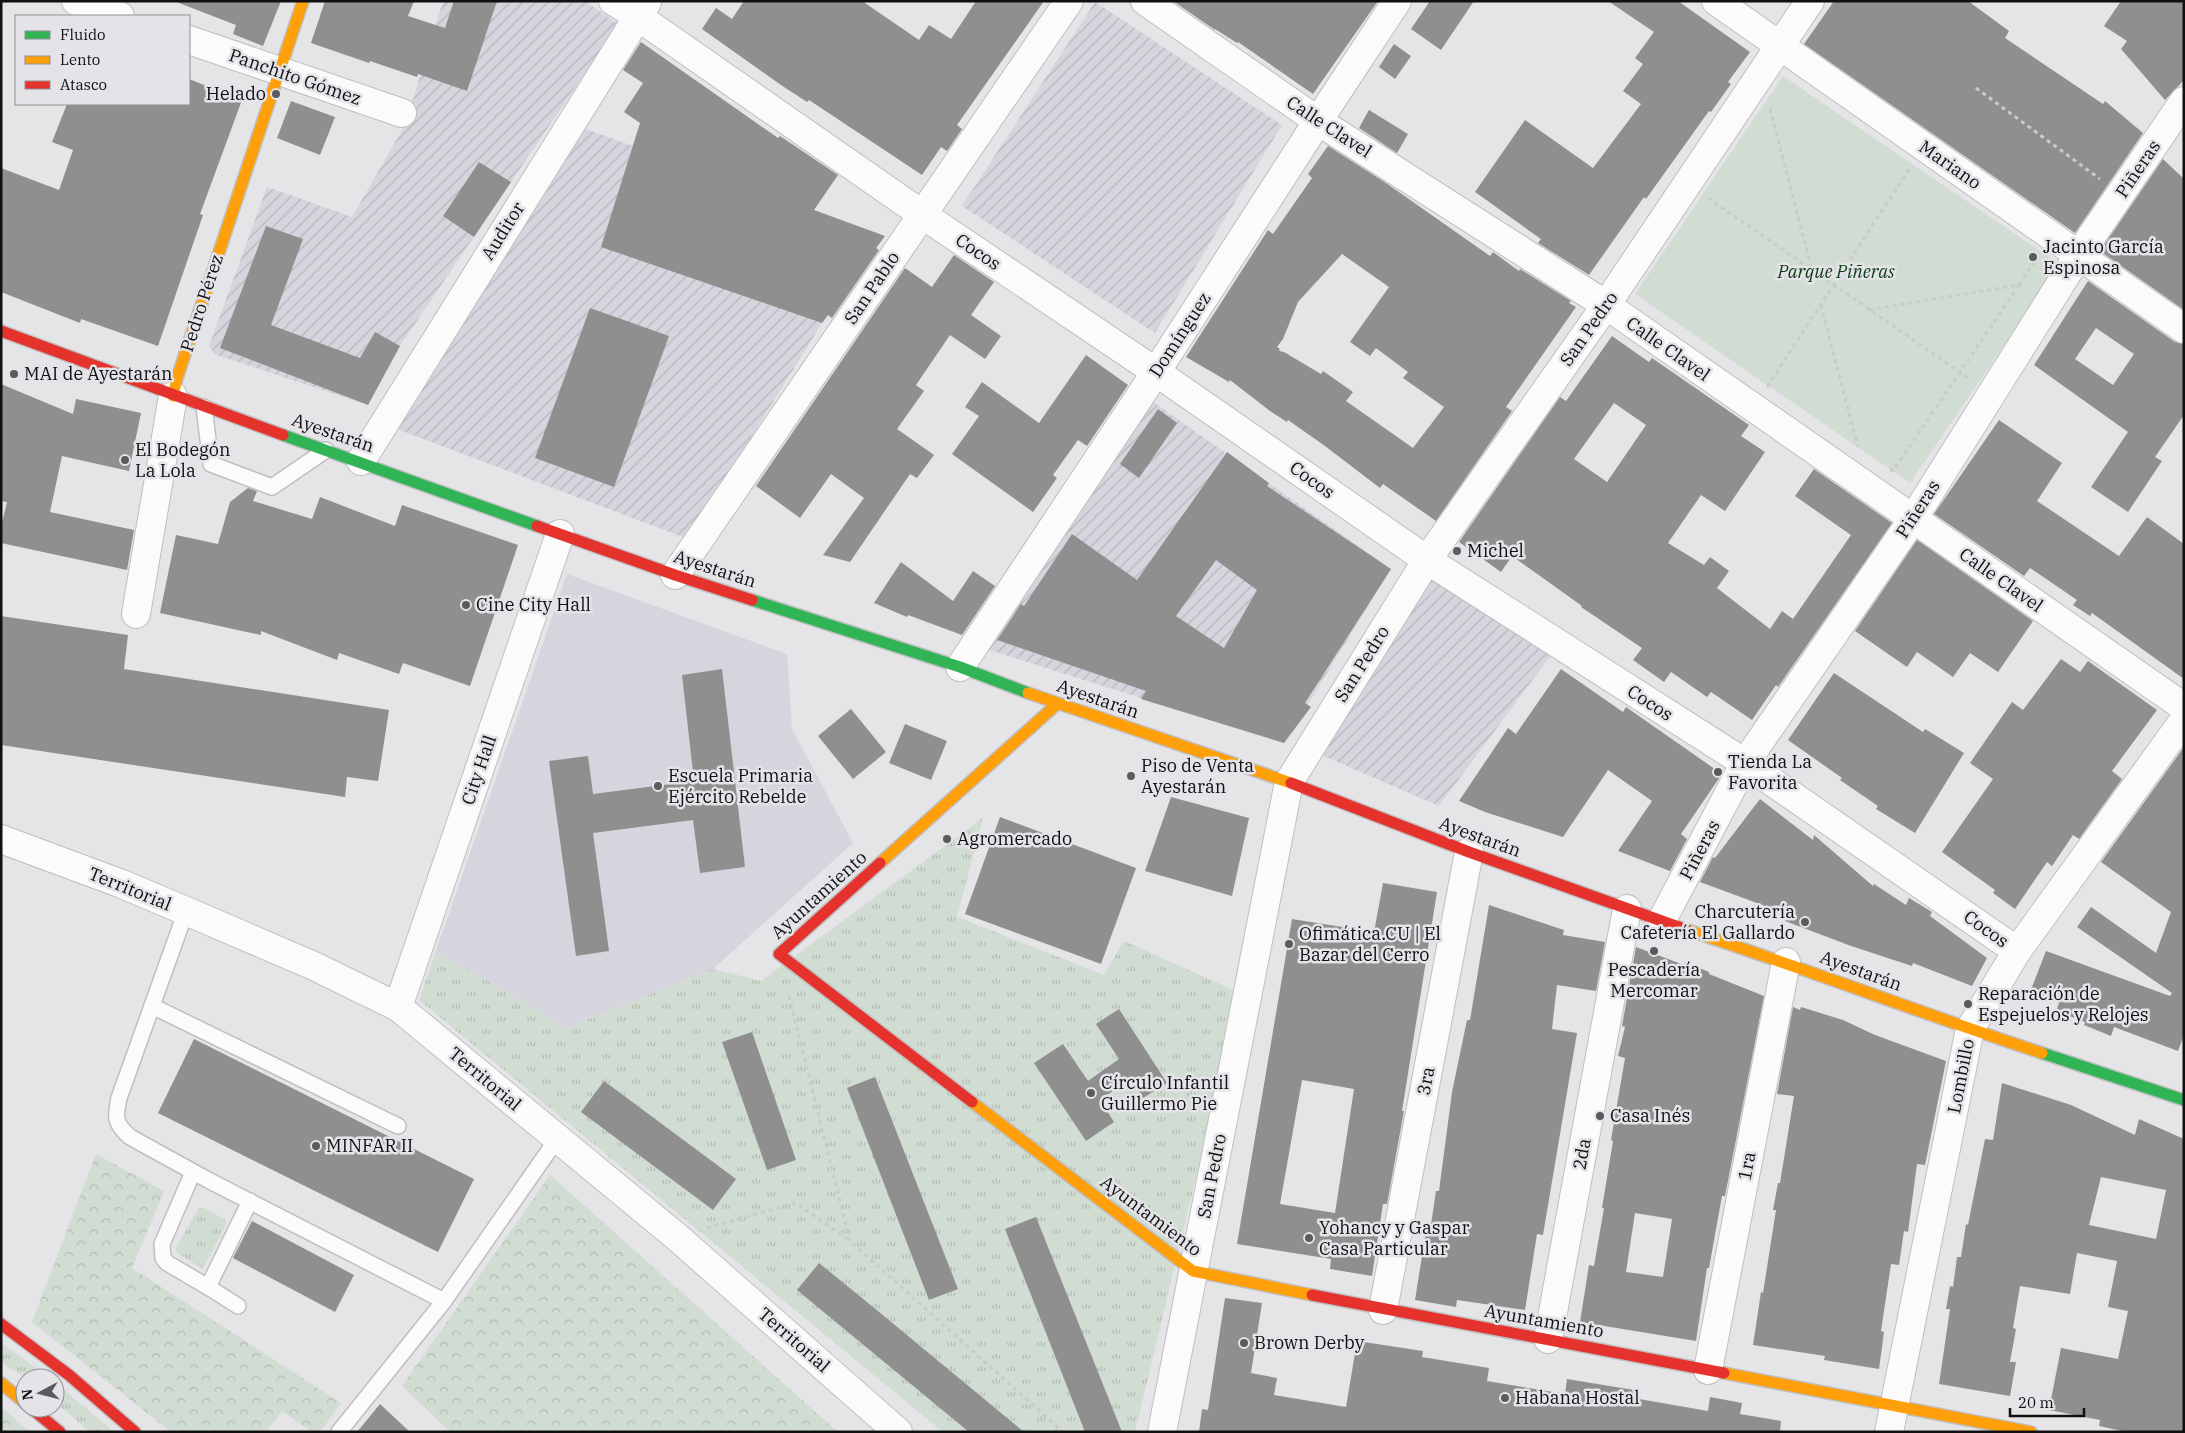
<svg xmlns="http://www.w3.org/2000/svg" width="2185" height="1433" viewBox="0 0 2185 1433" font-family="'IBM Plex Serif',serif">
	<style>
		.built { fill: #d6d5dd }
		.industrial { fill: url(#industrial-furrows) }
		.grass { fill: url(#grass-tufts) }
		.forest { fill: url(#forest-crowns) }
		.park { fill: #d1dcd2 }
		.building { fill: #908f90; fill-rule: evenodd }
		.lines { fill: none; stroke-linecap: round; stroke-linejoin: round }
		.lane-casing { stroke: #bfbfc1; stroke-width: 18 }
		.street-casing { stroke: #bfbfc1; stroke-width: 30 }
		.fast-casing { stroke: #bfbfc1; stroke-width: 14 }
		.slow-casing { stroke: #bfbfc1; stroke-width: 14 }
		.jam-casing { stroke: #bfbfc1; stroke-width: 14 }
		.path { stroke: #cbcacc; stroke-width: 3; stroke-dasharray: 4 4; stroke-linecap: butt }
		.lane { stroke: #fbfbfb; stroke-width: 15 }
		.street { stroke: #fbfbfb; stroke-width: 28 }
		.fast { stroke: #30b455; stroke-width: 11 }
		.slow { stroke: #ff9f0a; stroke-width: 11 }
		.jam { stroke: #e5322d; stroke-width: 11 }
		.poi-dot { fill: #5b5a5d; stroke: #e4e3e8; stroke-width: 2 }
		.labels { text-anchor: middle; stroke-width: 5; stroke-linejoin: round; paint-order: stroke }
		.street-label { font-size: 18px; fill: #101012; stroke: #e4e3e8 }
		.poi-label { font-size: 18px; fill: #101012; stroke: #e4e3e8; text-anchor: start }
		.park-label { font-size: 18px; font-style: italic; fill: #0e3c14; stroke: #e4e3e8 }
	</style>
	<defs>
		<pattern id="industrial-furrows" width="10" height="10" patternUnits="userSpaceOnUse" patternTransform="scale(1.25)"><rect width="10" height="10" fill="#d6d5dd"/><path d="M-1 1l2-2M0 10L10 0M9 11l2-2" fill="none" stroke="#b7b6bd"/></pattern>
		<pattern id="grass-tufts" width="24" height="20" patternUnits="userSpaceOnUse" patternTransform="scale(1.25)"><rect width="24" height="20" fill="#d1dcd2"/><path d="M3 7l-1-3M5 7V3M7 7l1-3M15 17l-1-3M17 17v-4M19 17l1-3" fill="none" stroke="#b2bcb3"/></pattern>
		<pattern id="forest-crowns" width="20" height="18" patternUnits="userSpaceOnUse" patternTransform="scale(1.25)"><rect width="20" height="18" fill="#d1dcd2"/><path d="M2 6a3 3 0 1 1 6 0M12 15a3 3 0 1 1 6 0" fill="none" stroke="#b2bcb3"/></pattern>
	</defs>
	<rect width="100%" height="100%" fill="#e5e4e7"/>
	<polygon class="built" points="567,574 787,654 792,729 853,843 713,969 567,1028 436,951"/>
	<g class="industrial">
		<polygon points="443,1 585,1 618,24 400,346 368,405 214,354 209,346 267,187 352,217 405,125"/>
		<polygon points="1095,2 1282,125 1155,333 962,206"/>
		<polygon points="583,128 885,236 822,323 688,539 394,428"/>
		<polygon points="1153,402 1391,569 1284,743 986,649"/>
		<polygon points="1435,573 1554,651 1439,806 1317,753"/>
	</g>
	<g class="grass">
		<polygon points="983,818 957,917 1104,975 1124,941 1240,993 1135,1432 943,1432 419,1000 436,951 567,1028 713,969 761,981"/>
		<polygon points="199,1208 204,1208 226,1220 226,1225 203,1269 176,1252 176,1248"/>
		<polygon points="1,1343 50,1378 25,1378 1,1362"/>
		<polygon points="55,1382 62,1388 114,1432 90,1432 85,1428 55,1402"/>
	</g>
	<g class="forest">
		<polygon points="96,1154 164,1191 132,1268 341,1403 320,1432 312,1432 282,1411 266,1432 171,1432 32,1322"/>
		<polygon points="550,1175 838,1432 450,1432 402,1386"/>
		<polygon points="4,1410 5,1410 30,1432 1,1432 1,1414"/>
	</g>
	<polygon class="park" points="1783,76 2059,264 1910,483 1635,294"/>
	<g class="building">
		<polygon points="179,1 281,1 263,46 233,34 236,25 179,3"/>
		<polygon points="325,1 414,1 408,16 445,28 454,1 497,1 467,91 418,74 417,77 370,61 369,63 311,43"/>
		<polygon points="744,1 862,1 919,40 929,25 951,39 976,1 1044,1 957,125 962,129 947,151 941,147 922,175 809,100 807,102 781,85 702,29 716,8 732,19"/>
		<polygon points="1173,1 1378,1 1313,94 1238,42 1237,43 1215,29 1215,30"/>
		<polygon points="1430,1 1474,1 1441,50 1411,29"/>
		<polygon points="1608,1 1678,1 1750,52 1728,82 1731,84 1711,112 1709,111 1646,199 1644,197 1589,275 1538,243 1541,239 1475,192 1525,120 1593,168 1641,104 1623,91 1643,64 1635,58 1654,32"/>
		<polygon points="1834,1 1968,1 2009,31 2005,38 2103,104 2105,101 2143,133 2075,233 1804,44"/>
		<polygon points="2121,1 2184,1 2184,80 2165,100 2121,49 2127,41 2104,26"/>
		<polygon points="641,42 778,138 780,136 838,175 814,210 885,236 876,248 879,250 832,318 828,315 822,323 601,247 640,123 624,112 643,83 623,70"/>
		<polygon points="1394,44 1411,56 1395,79 1379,67"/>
		<polygon points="189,79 242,100 200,214 203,215 158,346 81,319 80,323 1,292 1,168 59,190 73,150 52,142 67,104 189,104"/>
		<polygon points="291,101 335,117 320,155 277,138"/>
		<polygon points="1369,110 1408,134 1397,153 1359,128"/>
		<path d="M1328,146L1386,183L1490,256L1493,252L1519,271L1520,269L1571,301L1569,303L1576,307L1506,407L1512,411L1436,521L1383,484L1380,488L1325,446L1288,420L1287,422L1270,411L1230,380L1229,382L1186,357L1268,230L1273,234L1312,178L1308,174ZM1342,254L1389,287L1350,342L1370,356L1376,348L1408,372L1403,378L1444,407L1413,448L1346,401L1353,392L1323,371L1321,374L1284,352L1279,351L1280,349L1277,347L1283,339L1298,302Z"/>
		<polygon points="2163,159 2184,179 2184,310 2100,251"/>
		<polygon points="479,162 511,182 474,237 443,216"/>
		<polygon points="266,226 303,239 271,325 360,358 375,332 400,346 368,405 220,348"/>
		<polygon points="954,255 994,282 971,315 1001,336 985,359 950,335 916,385 924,391 897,429 934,455 917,478 910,474 850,562 823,555 864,498 831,474 800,518 756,486 905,268 932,287"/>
		<path d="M2088,281L2175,342L2184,344V415L2155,457L2162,461L2128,512L2091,487L2128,432L2034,365ZM2096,328L2134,354L2113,385L2075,359Z"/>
		<polygon points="590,308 669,336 614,487 535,458"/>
		<path d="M1612,336L1649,362L1652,358L1749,425L1741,436L1765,452L1725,511L1701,495L1668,543L1704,565L1710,557L1729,571L1717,588L1770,629L1782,611L1793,619L1851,535L1795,496L1814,469L1892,523L1778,687L1776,685L1752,720L1711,692L1707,697L1671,672L1664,682L1633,660L1642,648L1581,607L1582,606L1512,556L1501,572L1459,542L1560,397L1566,401ZM1614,403L1646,425L1607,482L1574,459Z"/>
		<polygon points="1086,355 1128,385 1087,446 1078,440 1053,475 1057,478 1033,512 952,454 979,416 965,407 982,382 1039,423"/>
		<polygon points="1,384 73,414 76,399 141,413 129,471 62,456 50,512 134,530 127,570 1,543 1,527 7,502 1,501"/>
		<polygon points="1158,409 1177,423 1139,478 1120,464"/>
		<polygon points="1999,420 2062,463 2037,501 2119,556 2147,517 2184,544 2184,679 2092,613 2090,616 2073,605 2077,600 2030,568 2024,576 1934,514"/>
		<path d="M1227,452L1269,483L1267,486L1391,569L1305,703L1311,707L1284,743L1141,699L1146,691L997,640L1021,604L1024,606L1072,534L1137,580ZM1216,560L1257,590L1224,648L1176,616Z"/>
		<polygon points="248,488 257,491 253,501 312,519 320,497 395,526 402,505 518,545 470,686 403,663 399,674 339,653 337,660 261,631 261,635 160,613 176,535 218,544 230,502"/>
		<polygon points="1917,540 2033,621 1998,672 1970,653 1953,677 1917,652 1907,667 1855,631"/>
		<polygon points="901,562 953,601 973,571 995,586 962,635 908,615 907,617 874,603"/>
		<polygon points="1,616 128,635 124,669 389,710 378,781 347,777 345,797 1,745"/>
		<polygon points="2061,659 2080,672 2088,661 2157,710 2112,771 2122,779 2079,839 2073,835 2052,866 2047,862 2015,909 1993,893 1995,890 1942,852 1993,779 1970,763 2012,702 2023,710"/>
		<polygon points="722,669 745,867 700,873 693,820 593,833 609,951 576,956 549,761 588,756 593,794 694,781 682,675"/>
		<polygon points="1561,669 1623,712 1626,707 1722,774 1681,834 1687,839 1670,871 1618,851 1652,801 1608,770 1563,837 1485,812 1459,801 1508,728 1516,734"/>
		<polygon points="1834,673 1923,732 1925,729 1964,753 1915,833 1876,809 1878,806 1840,780 1842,778 1788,740"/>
		<polygon points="851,709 886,752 853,779 818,736"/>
		<polygon points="905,724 947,741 931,780 889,763"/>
		<polygon points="2184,747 2184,1035 2178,1051 2114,1027 2111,1036 2084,1025 2085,1022 2056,1011 2059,1003 2030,992 2046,951 2170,996 2172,993 2077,927 2091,907 2156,953 2171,912 2101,862"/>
		<polygon points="1171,797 1249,818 1232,896 1145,871"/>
		<polygon points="1760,799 1813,840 1814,835 1873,886 1874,884 1906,905 1909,898 1932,912 1930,916 1987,958 1972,986 1913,963 1912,966 1851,946 1785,921 1787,914 1700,882 1713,857 1715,858"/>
		<polygon points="1000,817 1136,868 1101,964 965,914"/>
		<path d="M1383,883L1437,892L1402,1111H1404L1387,1204H1383L1372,1276L1330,1269L1331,1259L1237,1244L1292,919L1374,932ZM1302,1080L1354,1089L1335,1213L1280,1204Z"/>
		<polygon points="1489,905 1564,930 1563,935 1605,942 1596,991 1557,985 1552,1029 1577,1033 1543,1235 1537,1234 1525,1310 1457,1300 1456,1307 1415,1300 1426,1231 1430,1231 1436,1191 1439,1191 1452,1092 1467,1020 1470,1020"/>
		<path d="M1636,947L1684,965L1685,962L1709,972V974L1764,996L1725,1196H1722L1709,1268H1707L1696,1341L1580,1322L1589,1265L1594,1266L1604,1208H1602L1613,1141L1611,1140L1625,1058L1618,1056L1625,1027L1622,1026ZM1635,1213L1672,1219L1663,1277L1626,1272Z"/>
		<polygon points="1793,1007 1800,1010 1801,1007 1843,1020 1875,1035 1946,1061 1925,1165 1917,1164 1908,1232 1904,1231 1899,1265 1891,1264 1881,1331 1884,1332 1879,1369 1824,1360 1825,1356 1753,1345 1761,1292 1763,1293 1776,1210 1773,1210 1778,1183 1780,1183 1794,1096 1777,1094"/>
		<polygon points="1119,1009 1167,1083 1143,1098 1131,1078 1100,1100 1114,1122 1086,1141 1034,1063 1063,1044 1088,1081 1119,1059 1096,1024"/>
		<polygon points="752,1032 796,1160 767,1170 722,1042"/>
		<polygon points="194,1039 474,1179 438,1252 158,1113"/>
		<polygon points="875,1077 958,1289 929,1300 847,1088"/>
		<polygon points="604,1081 736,1179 713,1210 581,1112"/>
		<path d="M2002,1083L2071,1105L2135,1135L2139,1119L2184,1139V1432H2127L2099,1426L2100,1420L2049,1410L2061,1348L2118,1359L2128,1311L2108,1307L2117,1261L2077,1253L2070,1294L2020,1286L2013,1328L2016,1329L2010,1362H2016L2010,1396L1939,1384L1950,1309H1946L1950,1286L1953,1287L1957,1257H1961L1966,1224L1968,1225L1985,1139L1993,1140ZM2101,1177L2166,1190L2156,1239L2089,1225Z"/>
		<polygon points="1036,1217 1122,1432 1085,1432 1005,1229"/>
		<polygon points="252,1221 354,1275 335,1312 233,1258"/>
		<polygon points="819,1263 873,1307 1024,1432 969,1432 797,1290"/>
		<polygon points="1225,1298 1262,1303 1251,1373 1277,1378 1274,1395 1346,1407 1357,1341 1423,1351 1422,1357 1489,1368 1487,1381 1565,1394 1567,1379 1640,1391 1639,1399 1708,1411 1710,1397 1742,1403 1740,1414 1781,1421 1780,1432 1199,1432 1202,1409 1208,1410"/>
		<polygon points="380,1404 410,1432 357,1432"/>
	</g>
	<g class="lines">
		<defs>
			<g id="lane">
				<polyline points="204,407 211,464 272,487 326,450"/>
				<path d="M186,911L119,1098C115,1117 114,1123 130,1137L208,1180L444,1301L557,1139"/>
				<polyline points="152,1006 398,1126"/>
				<polyline points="193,1172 162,1244 163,1258 167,1263 208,1287 250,1201"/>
				<polyline points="208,1287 238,1306"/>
				<polyline points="339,1432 444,1301"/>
			</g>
			<g id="street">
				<polyline points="76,1 120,16"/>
				<polyline points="613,1 637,16 923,215 1156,372 1427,560 1745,763 2017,951"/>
				<polyline points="1145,1 1318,121 1606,305 2184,707"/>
				<polyline points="1716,1 2184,329"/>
				<polyline points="189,40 402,113"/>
				<polyline points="361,461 647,2"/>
				<polyline points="675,575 1069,1"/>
				<polyline points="136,614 173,396"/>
				<polyline points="960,667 1156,372 1318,121 1397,1"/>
				<polyline points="1,839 122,884 186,911 314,966 398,1007 677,1237 898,1432"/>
				<polyline points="1661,922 1745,763 1913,519 2078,256 2184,101"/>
				<polyline points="398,1007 560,534"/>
				<polyline points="1383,1310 1469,852"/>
				<polyline points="1548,1339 1627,909"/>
				<polyline points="1708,1370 1786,962"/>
				<polyline points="1162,1432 1289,782 1427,560 1606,305 1810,1"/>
				<polyline points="1889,1432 1970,1029 2017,951 2184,720"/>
			</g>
			<g id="fast">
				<polyline points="283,435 537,526"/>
				<polyline points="752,600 960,667 1028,693"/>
				<polyline points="2042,1053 2184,1100"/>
			</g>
			<g id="slow">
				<polyline points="173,396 177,378 303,1"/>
				<polyline points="1028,693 1291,783"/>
				<polyline points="880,863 1057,704"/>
				<path d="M1687,930C1807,969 1923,1014 2042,1053"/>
				<polyline points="972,1102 1193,1271 1312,1295"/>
				<polyline points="1724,1373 2031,1432"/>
				<polyline points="1,1383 25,1403"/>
			</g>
			<g id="jam">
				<polyline points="1,331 283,435"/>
				<polyline points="537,526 675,575 752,600"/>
				<polyline points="1291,783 1469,852 1687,930"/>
				<polyline points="880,863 779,954 972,1102"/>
				<polyline points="1312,1295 1724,1373"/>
				<polyline points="1,1324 69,1375 135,1432"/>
				<polyline points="31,1408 60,1432"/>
			</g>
		</defs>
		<use href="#lane" class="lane-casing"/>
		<use href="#street" class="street-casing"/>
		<use href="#fast" class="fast-casing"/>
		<use href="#slow" class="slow-casing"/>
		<use href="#jam" class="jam-casing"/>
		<g class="path">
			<polyline points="1976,88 2100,179"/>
			<polyline points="1770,109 1812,270"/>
			<polyline points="1708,198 1970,379"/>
			<polyline points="1821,305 1858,447"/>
			<polyline points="1869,310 2019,285 2037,258"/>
			<polyline points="1767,387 1910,168"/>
			<polyline points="1890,469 1893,471 2019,285"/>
			<polyline points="789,996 850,1241 1063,1432"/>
			<polyline points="707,1228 796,1203 850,1241"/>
		</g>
		<use href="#lane" class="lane"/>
		<use href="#street" class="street"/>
		<use href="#fast" class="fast"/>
		<use href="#slow" class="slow"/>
		<use href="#jam" class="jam"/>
	</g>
	<g class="poi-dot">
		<circle cx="276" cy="94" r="5"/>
		<circle cx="2033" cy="257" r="5"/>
		<circle cx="14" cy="374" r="5"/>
		<circle cx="125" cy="460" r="5"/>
		<circle cx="1457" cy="551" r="5"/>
		<circle cx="466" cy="605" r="5"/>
		<circle cx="1718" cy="772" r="5"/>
		<circle cx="1131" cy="776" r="5"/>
		<circle cx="658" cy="786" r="5"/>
		<circle cx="947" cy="839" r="5"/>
		<circle cx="1805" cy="922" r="5"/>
		<circle cx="1289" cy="944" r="5"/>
		<circle cx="1654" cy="951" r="5"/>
		<circle cx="1968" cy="1004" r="5"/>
		<circle cx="1091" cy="1093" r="5"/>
		<circle cx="1600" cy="1116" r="5"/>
		<circle cx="316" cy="1146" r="5"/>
		<circle cx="1309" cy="1238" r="5"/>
		<circle cx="1244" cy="1343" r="5"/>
		<circle cx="1505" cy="1398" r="5"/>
	</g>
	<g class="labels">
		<g class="street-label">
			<text transform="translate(295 77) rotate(19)" y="6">Panchito Gómez</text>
			<text transform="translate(1329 127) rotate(33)" y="6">Calle Clavel</text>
			<text transform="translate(1950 165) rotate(35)" y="6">Mariano</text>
			<text transform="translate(2138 169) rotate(-56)" y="6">Piñeras</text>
			<text transform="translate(503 231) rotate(-58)" y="6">Auditor</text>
			<text transform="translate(978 252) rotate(34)" y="6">Cocos</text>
			<text transform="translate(872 288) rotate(-56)" y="6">San Pablo</text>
			<text transform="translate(202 303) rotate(-72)" y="6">Pedro Pérez</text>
			<text transform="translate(1589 329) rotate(-55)" y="6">San Pedro</text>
			<text transform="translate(1180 335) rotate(-57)" y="6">Domínguez</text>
			<text transform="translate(1668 349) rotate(35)" y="6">Calle Clavel</text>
			<text transform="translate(333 433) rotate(19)" y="6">Ayestarán</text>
			<text transform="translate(1312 480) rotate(35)" y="6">Cocos</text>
			<text transform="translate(1918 509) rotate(-57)" y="6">Piñeras</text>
			<text transform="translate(715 569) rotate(18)" y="6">Ayestarán</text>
			<text transform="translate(2001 580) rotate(35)" y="6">Calle Clavel</text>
			<text transform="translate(1362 664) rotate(-58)" y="6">San Pedro</text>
			<text transform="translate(1098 699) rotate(19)" y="6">Ayestarán</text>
			<text transform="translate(1650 703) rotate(33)" y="6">Cocos</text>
			<text transform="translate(479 770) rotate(-71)" y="6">City Hall</text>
			<text transform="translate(1480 837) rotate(20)" y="6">Ayestarán</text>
			<text transform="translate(1700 850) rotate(-62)" y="6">Piñeras</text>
			<text transform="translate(130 889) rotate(22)" y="6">Territorial</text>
			<text transform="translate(819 895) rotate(-42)" y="6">Ayuntamiento</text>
			<text transform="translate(1986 929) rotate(35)" y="6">Cocos</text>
			<text transform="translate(1861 971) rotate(20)" y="6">Ayestarán</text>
			<text transform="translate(1961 1076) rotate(-79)" y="6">Lombillo</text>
			<text transform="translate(485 1079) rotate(40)" y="6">Territorial</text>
			<text transform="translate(1426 1081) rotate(-79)" y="6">3ra</text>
			<text transform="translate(1582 1154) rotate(-80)" y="6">2da</text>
			<text transform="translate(1747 1166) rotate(-79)" y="6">1ra</text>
			<text transform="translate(1212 1176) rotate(-79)" y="6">San Pedro</text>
			<text transform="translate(1151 1216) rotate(37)" y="6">Ayuntamiento</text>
			<text transform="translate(1544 1321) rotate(10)" y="6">Ayuntamiento</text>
			<text transform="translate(794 1340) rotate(41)" y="6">Territorial</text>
		</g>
		<g class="poi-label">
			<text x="266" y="100" text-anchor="end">Helado</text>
			<text x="2043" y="253">Jacinto García<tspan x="2043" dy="21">Espinosa</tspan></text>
			<text x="24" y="380">MAI de Ayestarán</text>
			<text x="135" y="456">El Bodegón<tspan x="135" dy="21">La Lola</tspan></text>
			<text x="1467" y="557">Michel</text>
			<text x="476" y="611">Cine City Hall</text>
			<text x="1728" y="768">Tienda La<tspan x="1728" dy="21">Favorita</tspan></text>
			<text x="1141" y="772">Piso de Venta<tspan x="1141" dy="21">Ayestarán</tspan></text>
			<text x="668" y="782">Escuela Primaria<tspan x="668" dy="21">Ejército Rebelde</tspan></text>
			<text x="957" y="845">Agromercado</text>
			<text x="1795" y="918" text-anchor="end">Charcutería<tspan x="1795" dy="21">Cafetería El Gallardo</tspan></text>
			<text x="1299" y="940">Ofimática.CU | El<tspan x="1299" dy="21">Bazar del Cerro</tspan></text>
			<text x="1654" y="976" text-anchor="middle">Pescadería<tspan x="1654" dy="21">Mercomar</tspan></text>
			<text x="1978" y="1000">Reparación de<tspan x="1978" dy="21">Espejuelos y Relojes</tspan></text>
			<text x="1101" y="1089">Círculo Infantil<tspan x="1101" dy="21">Guillermo Pie</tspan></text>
			<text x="1610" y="1122">Casa Inés</text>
			<text x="326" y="1152">MINFAR II</text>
			<text x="1319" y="1234">Yohancy y Gaspar<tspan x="1319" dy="21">Casa Particular</tspan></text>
			<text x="1254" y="1349">Brown Derby</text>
			<text x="1515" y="1404">Habana Hostal</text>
		</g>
		<g class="park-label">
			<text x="1836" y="278">Parque Piñeras</text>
		</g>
	</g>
	<rect width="2185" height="1433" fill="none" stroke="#101012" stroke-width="5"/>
	<rect x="15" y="15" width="175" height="90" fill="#e4e3e8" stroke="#8f8f92"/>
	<rect x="25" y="31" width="25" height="8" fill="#30b455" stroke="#8f8f92"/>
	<text x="60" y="40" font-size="15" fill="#101012">Fluido</text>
	<rect x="25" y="56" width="25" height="8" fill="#ff9f0a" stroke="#8f8f92"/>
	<text x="60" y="65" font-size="15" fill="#101012">Lento</text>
	<rect x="25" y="81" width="25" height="8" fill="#e5322d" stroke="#8f8f92"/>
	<text x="60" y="90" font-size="15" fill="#101012">Atasco</text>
	<g transform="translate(40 1393) rotate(263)"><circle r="24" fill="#e4e3e8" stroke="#8f8f92"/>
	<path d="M0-4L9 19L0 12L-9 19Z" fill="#5b5a5d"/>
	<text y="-8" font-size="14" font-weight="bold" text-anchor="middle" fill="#101012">N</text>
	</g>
	<path d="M2010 1408v8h74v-8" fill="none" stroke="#101012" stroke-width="2.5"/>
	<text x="2018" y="1408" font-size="15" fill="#101012" stroke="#e4e3e8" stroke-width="4" paint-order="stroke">20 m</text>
</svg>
